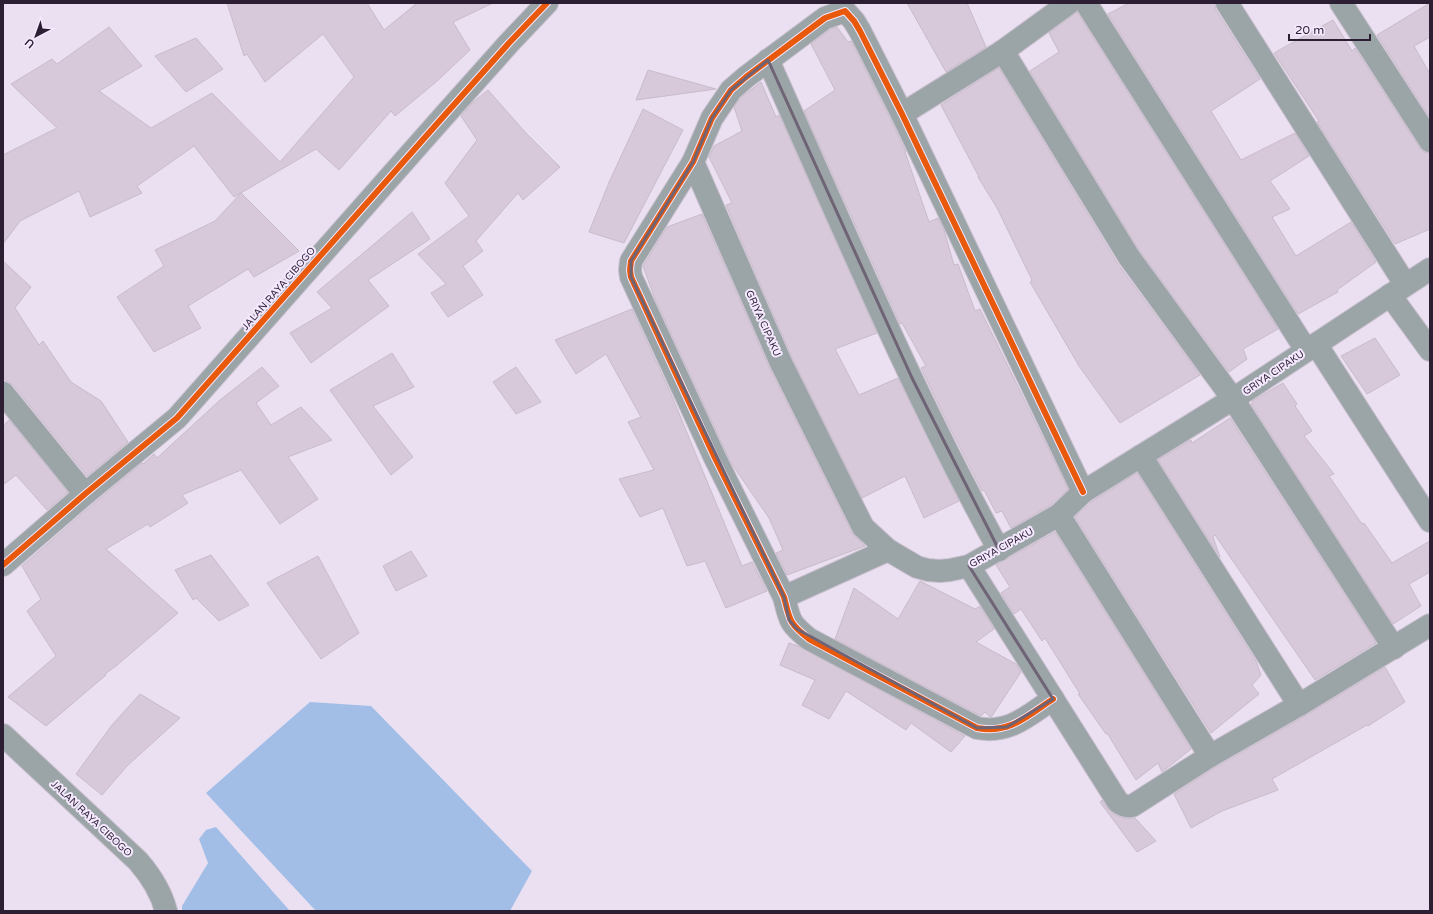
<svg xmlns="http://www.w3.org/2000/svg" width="1433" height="914" viewBox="0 0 1433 914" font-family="'Varela Round',sans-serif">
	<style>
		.water { fill: #a2bee6 }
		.building { fill: #d7c9d9; stroke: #c8bbca }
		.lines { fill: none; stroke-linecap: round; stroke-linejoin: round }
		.street-casing { stroke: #c8bfce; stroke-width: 24 }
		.street { stroke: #9ba4a6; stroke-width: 22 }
		.cycleway-casing { stroke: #f5e9ff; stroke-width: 8 }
		.cycleway { stroke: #e8590c; stroke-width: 6 }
		.marked { fill: none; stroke: #6f6376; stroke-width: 3; stroke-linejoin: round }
		.labels { text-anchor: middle; stroke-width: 4; stroke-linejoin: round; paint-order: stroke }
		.street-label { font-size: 10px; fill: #2c1f34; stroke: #f5e9ff }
	</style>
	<rect width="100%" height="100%" fill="#ebe0f2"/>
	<g class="water">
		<polygon points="310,702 371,706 532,871 510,911 316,911 206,793"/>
		<polygon points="216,827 290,911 182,911 182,906 208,863 199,839 206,830"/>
	</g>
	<g class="building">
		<polygon points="227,3 367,3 384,30 417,3 493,3 453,22 470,50 436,82 395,116 391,111 339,170 316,149 234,197 194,146 137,186 142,193 90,217 79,191 20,221 3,244 3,155 57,128 11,84 52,59 57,64 109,27 142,66 99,91 151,128 212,93 280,162 354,77 323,34 265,82 247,54 244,56"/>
		<polygon points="907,3 967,3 986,47 946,72"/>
		<polygon points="1129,3 1215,3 1216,10 1260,79 1211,111 1241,160 1295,133 1309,156 1270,181 1290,209 1272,217 1296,256 1351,222 1376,262 1337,290 1338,292 1298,314 1108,14"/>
		<polygon points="1430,3 1430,37 1414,46 1430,74 1430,118 1377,35"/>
		<polygon points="1077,12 1278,329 1243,349 1247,359 1229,372 1139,250 1030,71 1059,52 1049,33"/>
		<polygon points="1333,20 1352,51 1355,48 1420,148 1424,152 1430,153 1430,229 1395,244 1317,122 1319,121 1274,53"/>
		<polygon points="837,27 848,42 851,41 891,120 906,152 905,152 929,222 938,218 944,230 954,265 958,264 975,311 980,309 1068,489 1051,505 1011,528 1002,511 996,513 984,490 982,491 948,424 921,368 926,366 902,323 900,324 804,111 835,90 811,44 831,29"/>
		<polygon points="196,38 223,69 186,92 155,56"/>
		<polygon points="999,68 1118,264 1200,375 1120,423 1079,366 1030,282 1032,280 997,208 978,177 979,177 941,105"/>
		<polygon points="648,70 716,89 636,100"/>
		<polygon points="761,82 776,117 779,115 877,333 835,349 859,395 898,378 959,501 924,518 905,476 862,498 792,358 726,205 732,203 709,157 714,146 742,131 734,107 740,98"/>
		<polygon points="488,90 525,132 560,167 523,200 518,193 476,241 483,251 463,266 483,295 448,317 431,293 446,284 418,254 469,216 445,183 477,140 461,116 472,103"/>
		<polygon points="643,109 683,130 624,243 589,232 610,180"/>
		<polygon points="241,193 299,251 254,277 248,269 188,306 201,328 154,352 117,297 164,266 155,250 215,221"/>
		<polygon points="412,212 430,239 368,280 389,306 311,363 290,333 332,308 317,292"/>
		<polygon points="702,214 770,369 852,533 865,546 787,575 776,553 783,550 769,518 731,463 655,299 643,266 667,227"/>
		<polygon points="3,261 31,287 15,308 39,345 43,341 71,382 101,401 128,442 87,476 13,385 6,381 3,377"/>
		<polygon points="632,309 671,394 742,566 752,562 767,591 726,608 705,561 687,566 663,508 640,517 619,479 654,470 628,422 641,417 606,354 576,374 555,340"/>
		<polygon points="1375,338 1400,375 1367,394 1341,356"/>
		<polygon points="392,353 414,387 373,406 413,457 391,475 330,390"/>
		<polygon points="262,367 279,386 256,403 271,425 301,407 332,440 288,457 318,499 280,524 241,470 182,495 188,503 150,527 148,524 106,549 178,613 116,666 105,674 106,675 46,726 8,697 56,656 27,611 41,599 22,566 93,504 142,463 143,464 154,454 157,458 220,400"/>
		<polygon points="516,367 541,402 516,414 493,382"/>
		<polygon points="1283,383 1297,404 1295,406 1312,431 1304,436 1334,474 1329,476 1362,524 1364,523 1392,563 1430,541 1430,572 1409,584 1421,606 1393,624 1251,404 1253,403 1252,401"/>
		<polygon points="1230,418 1376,643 1315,680 1215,535 1213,537 1220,557 1158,460 1191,440 1192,443"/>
		<polygon points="9,420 68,492 47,510 16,475 3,485 3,426"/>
		<polygon points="1137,473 1256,661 1261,675 1252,685 1259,694 1211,733 1075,517 1091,502"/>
		<polygon points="1055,532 1191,749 1162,772 1158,763 1136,780 1107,733 1106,734 1078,694 1080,694 1045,638 1042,641 1021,609 1014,614 1001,593 1010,587 996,565"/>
		<polygon points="411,551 427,576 396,591 383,566"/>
		<polygon points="211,555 249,605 219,621 196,598 193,600 175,570"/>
		<polygon points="318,556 359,633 321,659 267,583"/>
		<polygon points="920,581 975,609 980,606 994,629 976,642 1016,664 1021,672 992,716 990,717 985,712 981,716 835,639 854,588 898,619"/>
		<polygon points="789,643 798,646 965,736 951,752 911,723 906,730 846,691 829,719 802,705 815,680 780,665"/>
		<polygon points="1385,667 1405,702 1368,726 1367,725 1272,779 1278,790 1222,811 1191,828 1174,794 1216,767 1305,716"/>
		<polygon points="140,694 180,718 127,766 102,795 76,774 112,725"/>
		<polygon points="1102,800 1108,809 1115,815 1124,818 1135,818 1156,841 1137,852 1100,802"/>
	</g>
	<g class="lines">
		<defs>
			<g id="street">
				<polyline points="1086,3 1306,350"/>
				<polyline points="1227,3 1405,284"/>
				<polyline points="1341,3 1430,141"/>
				<polyline points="1003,51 1129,257 1233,399 1394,648"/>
				<path d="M768,60C842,225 912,392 999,550"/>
				<polyline points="902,114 1003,51 1069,3"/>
				<polyline points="693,162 781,363 863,527 888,550 917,567 928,570 940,571 950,570 969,566 1059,515 1083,492 1233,399 1430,269"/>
				<polyline points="1390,295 1430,350"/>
				<polyline points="1316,344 1430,521"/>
				<polyline points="3,393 85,494"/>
				<polyline points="1141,456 1299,705"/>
				<polyline points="1059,515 1210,756"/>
				<polyline points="3,565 85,494 177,418 443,117 509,43 547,3"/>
				<path d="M969,566L1118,802C1122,805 1126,807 1132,806L1210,756L1299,705L1430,625"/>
				<polyline points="784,597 888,550"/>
				<path d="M1053,699C1027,716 1010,734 977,728L809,639C789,623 790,621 784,597L715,458L631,277L630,270L631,261L693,162L712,118L731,90L746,77L825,18L845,11L854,21L860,31L902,114L1083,492"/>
				<path d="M3,735L138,861C151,876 161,891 166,911"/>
			</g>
		</defs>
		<use href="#street" class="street-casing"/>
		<use href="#street" class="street"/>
		<defs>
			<g id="cycleway">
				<polyline points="3,565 85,494 177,418 443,117 509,43 547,3"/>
				<path d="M1053,699C1027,716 1010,734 977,728L809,639C789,623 790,621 784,597L715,458L631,277L630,270L631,261L693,162L712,118L731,90L746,77L825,18L845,11L854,21L860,31L902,114L1083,492"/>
			</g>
		</defs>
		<use href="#cycleway" class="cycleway-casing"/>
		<use href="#cycleway" class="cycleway"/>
	</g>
	<path class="marked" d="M768,60L912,378L999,550L969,566L1053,699L1007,727L977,728L797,629L789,620L784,597L631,277V261L693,162L712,118L731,90Z"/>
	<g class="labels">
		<g class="street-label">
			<text transform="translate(278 288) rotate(-49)" y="4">JALAN RAYA CIBOGO</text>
			<text transform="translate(764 323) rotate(66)" y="4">GRIYA CIPAKU</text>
			<text transform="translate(1273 372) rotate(-34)" y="4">GRIYA CIPAKU</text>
			<text transform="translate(1001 547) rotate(-29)" y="4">GRIYA CIPAKU</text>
			<text transform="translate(92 818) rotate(43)" y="4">JALAN RAYA CIBOGO</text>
		</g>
	</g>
	<rect width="1433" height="914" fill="none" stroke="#2c1f34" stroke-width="8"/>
	<g transform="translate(36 36) rotate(221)" stroke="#f5e9ff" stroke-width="3" paint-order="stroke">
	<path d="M0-3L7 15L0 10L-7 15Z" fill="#2c1f34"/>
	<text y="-6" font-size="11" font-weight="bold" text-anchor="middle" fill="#2c1f34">U</text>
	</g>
	<path d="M1289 34v6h81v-6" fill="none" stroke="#2c1f34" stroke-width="2"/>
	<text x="1295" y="34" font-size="12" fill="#2c1f34" stroke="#f5e9ff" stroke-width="3" paint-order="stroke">20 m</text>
</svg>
